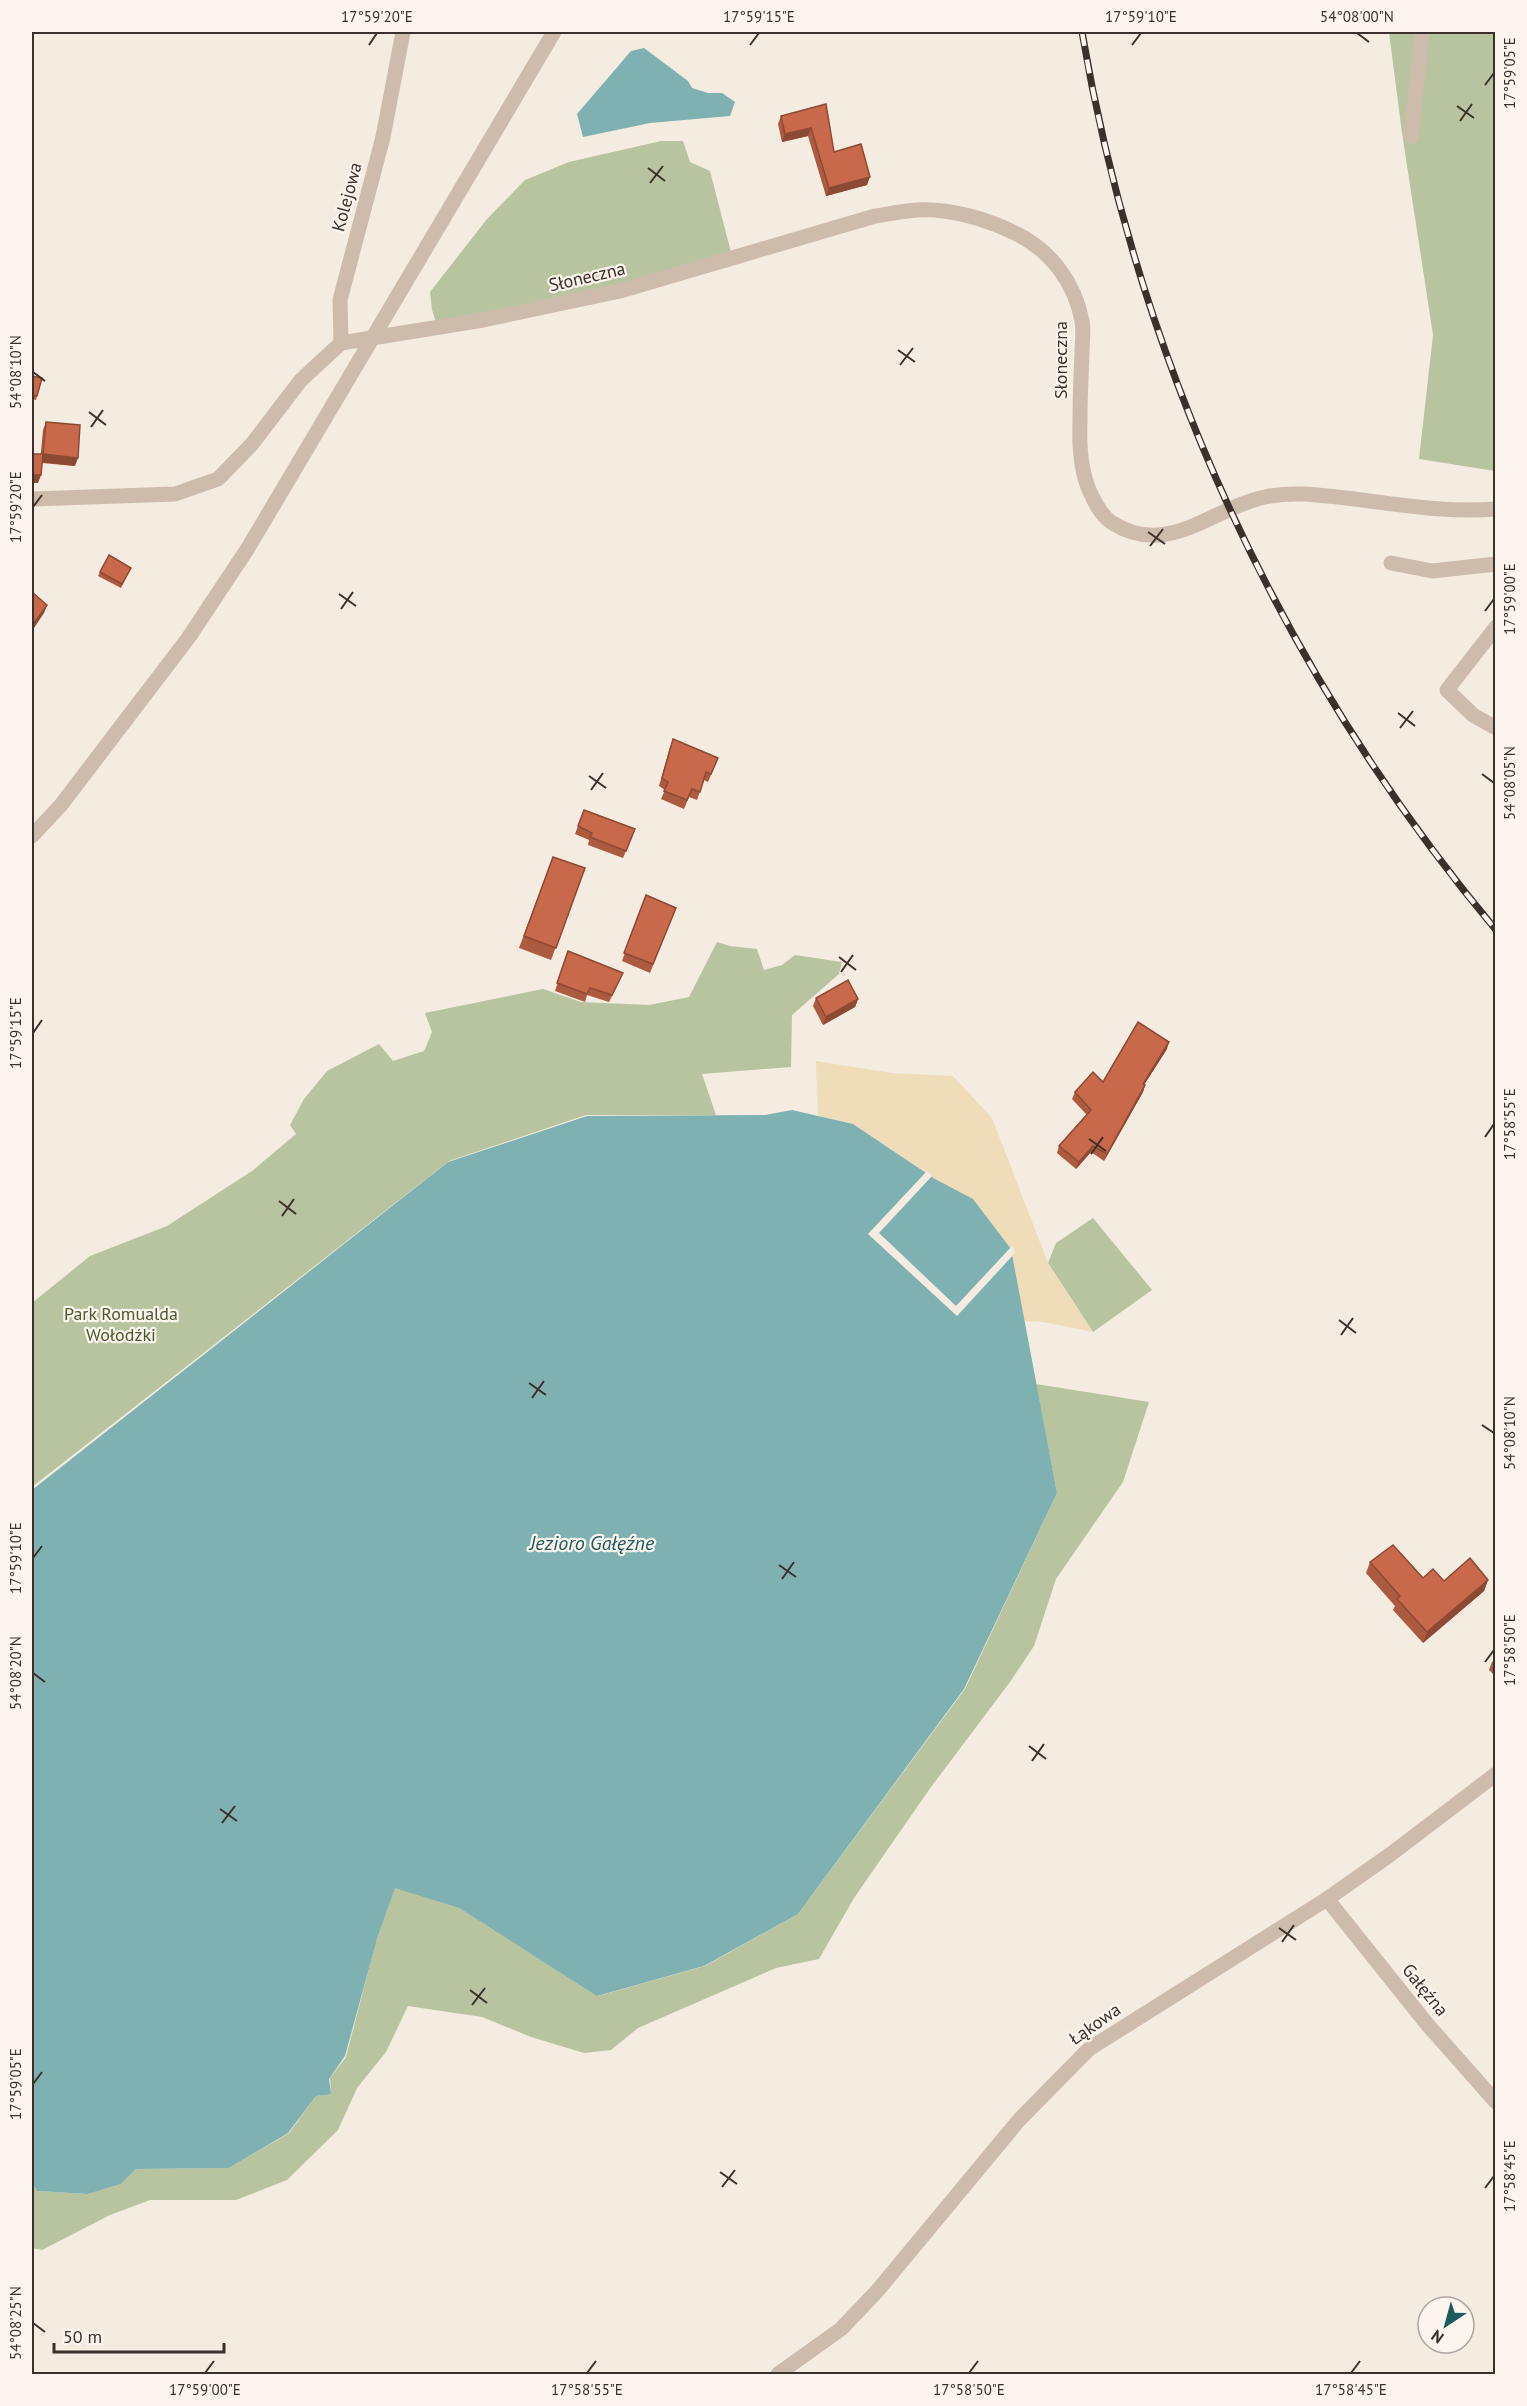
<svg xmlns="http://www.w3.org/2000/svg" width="1527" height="2406" viewBox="0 0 1527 2406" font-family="'PT Sans',sans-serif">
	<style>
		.green { fill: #b8c4a0 }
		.sand { fill: #efdcb8 }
		.water { fill: #7fb0b2 }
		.pier { fill: #f4ebe1 }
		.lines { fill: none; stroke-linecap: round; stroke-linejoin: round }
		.minor { stroke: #cdbbac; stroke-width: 15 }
		.rail-casing { stroke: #3b302b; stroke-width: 7 }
		.rail { stroke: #fbf5ee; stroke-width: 4.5; stroke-dasharray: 14; stroke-linecap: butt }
		.wall { fill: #ac5a40 }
		.shaded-wall { fill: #8c4a34 }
		.building { fill: #c8694b; stroke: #8c4a34; stroke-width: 1.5 }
		.ticks { fill: none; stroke: #3b302b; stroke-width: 2 }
		.labels { text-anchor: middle; stroke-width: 4.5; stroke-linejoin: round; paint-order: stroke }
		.street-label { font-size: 18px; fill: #3b302b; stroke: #fbf5ee }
		.park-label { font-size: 18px; fill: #4a5a2e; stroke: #fbf5ee }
		.water-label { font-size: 20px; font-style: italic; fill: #1f5a5e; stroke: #fbf5ee }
		.neatline { fill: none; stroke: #3b302b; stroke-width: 2 }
		.ticks-label { font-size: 15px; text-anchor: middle; fill: #3b302b }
	</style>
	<rect width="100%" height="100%" fill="#f4ebe1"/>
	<g class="green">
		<polygon points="1389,32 1495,32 1495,471 1419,459 1433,335 1402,133"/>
		<polygon points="661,141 683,141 690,162 710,171 732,256 619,289 437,325 432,310 430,292 487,219 525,180 569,162"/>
		<polygon points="717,942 730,946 757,949 764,970 782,965 795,955 842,962 839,974 792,1015 791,1067 702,1074 716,1115 586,1115 449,1161 32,1487 32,1303 90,1256 167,1226 252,1171 296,1134 290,1125 304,1099 327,1071 379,1044 393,1061 424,1051 432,1032 425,1013 543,989 581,1002 649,1005 689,997"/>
		<polygon points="1093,1218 1152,1290 1093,1332 1048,1263 1056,1243"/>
		<polygon points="1036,1384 1149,1402 1123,1482 1056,1579 1034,1646 1010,1682 931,1787 854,1898 819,1959 776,1968 638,2028 611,2050 584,2053 531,2037 482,2017 408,2006 386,2052 357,2088 338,2130 287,2180 236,2200 150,2200 110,2215 42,2250 32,2248 32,2183 37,2191 88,2194 121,2184 136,2169 229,2168 289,2133 316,2096 327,2095 331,2092 330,2078 346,2057 375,1945 395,1887 459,1908 598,1996 705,1966 798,1914 965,1689 1057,1493"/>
	</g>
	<polygon class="sand" points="816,1061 892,1073 953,1076 992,1118 1048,1263 1093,1332 1043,1322 1024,1321 1011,1249 973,1200 935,1179 853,1124 818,1116"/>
	<g class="water">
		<polygon points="644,48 688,81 692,88 708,93 722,93 735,102 730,116 650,123 583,137 577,114 631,51"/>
		<polygon points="792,1110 853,1124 935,1179 973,1199 1011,1249 1057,1493 964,1689 798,1914 704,1966 597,1996 459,1908 395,1888 377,1939 345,2056 329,2079 331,2093 327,2095 316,2096 288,2133 229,2168 136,2169 121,2184 88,2194 37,2191 32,2183 32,1490 448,1162 587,1116 765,1115"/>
	</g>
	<polygon class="pier" points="927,1171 932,1176 879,1233 956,1306 1012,1246 1014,1249 1015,1253 957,1316 868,1234"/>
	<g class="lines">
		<g class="minor">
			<polyline points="1411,136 1422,32"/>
			<path d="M341,343L483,320L620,291L875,216C889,214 903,211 916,210C950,208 987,219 1017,234C1051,251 1075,283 1082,321C1084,331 1082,343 1082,353C1081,376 1080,398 1080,421C1079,445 1080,470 1090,492C1095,503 1101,515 1111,522C1167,559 1212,508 1265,497C1292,491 1319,495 1346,498C1395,504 1446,513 1496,509"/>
			<polyline points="341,343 340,300 383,137 403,32"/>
			<polyline points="32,499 175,494 218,479 252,444 301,380 341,343"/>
			<polyline points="1391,563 1432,571 1496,564"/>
			<polyline points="1496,627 1447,690 1473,715 1496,728"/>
			<polyline points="32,836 61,805 189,637 248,548 554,32"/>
			<polyline points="1327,1899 1427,2024 1496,2102"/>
			<polyline points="778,2374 841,2329 878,2290 1019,2120 1089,2049 1327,1899 1391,1854 1496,1774"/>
		</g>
		<defs>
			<path id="rail" d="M1082,32C1138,361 1281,673 1496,930"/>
		</defs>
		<use href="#rail" class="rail-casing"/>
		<use href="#rail" class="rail"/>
	</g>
	<g class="wall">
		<polygon points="826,104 834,152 867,185 826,196 808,136 782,142 778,124 781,116"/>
		<polygon points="32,376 37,396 36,400 32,399"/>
		<polygon points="46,422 75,466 42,463 38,483 43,430"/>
		<polygon points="131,568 121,588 98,576 100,572"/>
		<polygon points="670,747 718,758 708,782 704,780 697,800 689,797 684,809 661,799 665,790 659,786"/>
		<polygon points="584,810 635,829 623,858 588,845 589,840 575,834"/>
		<polygon points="553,857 585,868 551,960 519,948"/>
		<polygon points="646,895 676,908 650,973 622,961"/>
		<polygon points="568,951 620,980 609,1002 587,995 585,1002 555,991"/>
		<polygon points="816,998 858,999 855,1007 823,1025 813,1006"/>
		<polygon points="1167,1049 1144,1085 1145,1085 1143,1092 1104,1161 1091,1152 1076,1169 1057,1153 1059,1146 1087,1115 1072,1099 1075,1092 1103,1082"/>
		<polygon points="1370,1562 1423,1578 1444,1581 1488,1580 1484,1591 1423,1643 1393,1610 1395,1606 1366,1573"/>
		<polygon points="1496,1660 1496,1677 1489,1670 1492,1662"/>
	</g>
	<g class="shaded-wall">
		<polygon points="811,128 808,136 782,142 785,134"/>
		<polygon points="870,177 867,185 826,196 829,188"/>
		<polygon points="43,454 78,458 75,466 40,462"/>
		<polygon points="32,475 41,475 38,483 32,483"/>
		<polygon points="47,605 44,613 32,631 32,626"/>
		<polygon points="858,999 855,1007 823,1025 826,1017"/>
		<polygon points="1169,1042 1167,1049 1140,1091 1143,1084"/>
		<polygon points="1145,1085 1143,1092 1104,1161 1107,1154"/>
		<polygon points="1093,1146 1091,1152 1076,1169 1079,1162"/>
		<polygon points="1488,1580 1484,1591 1423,1643 1427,1632"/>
	</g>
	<g class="building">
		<polygon points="826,104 834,152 861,144 870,177 829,188 811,128 785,134 781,116"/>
		<polygon points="32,376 42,378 37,396 32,395"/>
		<polygon points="46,422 80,425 78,458 43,454"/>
		<polygon points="32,454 43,454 41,475 32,475"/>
		<polygon points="109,555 131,568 122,584 100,572"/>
		<polygon points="32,592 47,605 32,626"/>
		<polygon points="673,739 718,758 711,774 706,772 700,792 692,789 687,800 664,791 668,782 662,778"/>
		<polygon points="584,810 635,829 626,851 590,837 592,833 578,826"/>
		<polygon points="553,857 585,868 556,948 524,936"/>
		<polygon points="646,895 676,908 653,964 624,953"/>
		<polygon points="568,951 623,973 612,995 590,988 587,994 557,983"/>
		<polygon points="848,980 858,999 826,1017 816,998"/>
		<polygon points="1138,1022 1169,1042 1143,1084 1145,1085 1107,1154 1093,1146 1079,1162 1059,1146 1091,1110 1075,1092 1093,1072 1103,1082"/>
		<polygon points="1393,1545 1423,1578 1433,1569 1444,1581 1470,1558 1488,1580 1427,1632 1397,1599 1400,1596 1370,1562"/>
	</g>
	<path class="ticks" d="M1357,33L1369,42M369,45L377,33M750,45L759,33M1132,45L1141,33M1485,85L1494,73M1457,106L1474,118M1460,121L1472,104M648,168L665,181M650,183L663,166M898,350L915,362M900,365L913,348M33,372L45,381M89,412L106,425M91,427L103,410M33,507L42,495M1148,532L1165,544M1150,546L1163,529M339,594L356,606M341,609L353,592M1485,611L1494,599M1398,713L1415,726M1400,728L1413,711M1482,774L1494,783M589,776L606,788M591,790L603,773M839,957L856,970M841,972L853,955M33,1033L42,1020M1485,1137L1494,1124M1089,1139L1106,1151M1091,1154L1103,1137M279,1201L296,1214M282,1216L294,1199M1339,1320L1356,1333M1341,1335L1353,1318M529,1383L546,1395M532,1398L544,1381M1482,1425L1494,1433M33,1558L42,1546M779,1565L796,1577M782,1579L794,1562M1485,1662L1494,1650M33,1673L45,1682M1029,1746L1046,1759M1032,1761L1044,1744M220,1809L237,1821M222,1823L235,1806M1279,1928L1296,1940M1282,1942L1294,1925M470,1990L487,2003M472,2005L485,1988M33,2084L42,2072M720,2172L737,2184M722,2187L735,2170M1485,2188L1494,2176M33,2323L45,2332M205,2373L214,2361M587,2373L596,2361M969,2373L978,2361M1351,2373L1360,2361"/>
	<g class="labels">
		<g class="street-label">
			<text transform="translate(347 197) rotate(-75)" y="6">Kolejowa</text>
			<text transform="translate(587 277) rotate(-13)" y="6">Słoneczna</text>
			<text transform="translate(1061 360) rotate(-90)" y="6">Słoneczna</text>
			<text transform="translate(1425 1990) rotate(51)" y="6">Gałęźna</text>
			<text transform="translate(1095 2024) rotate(-35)" y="6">Łąkowa</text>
		</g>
		<g class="park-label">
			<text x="121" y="1320">Park Romualda<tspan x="121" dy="21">Wołodźki</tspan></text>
		</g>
		<g class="water-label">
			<text x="592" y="1550">Jezioro Gałęźne</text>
		</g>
	</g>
	<rect width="1527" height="2406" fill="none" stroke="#fbf5ee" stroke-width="66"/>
	<g transform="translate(1446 2325) rotate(216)"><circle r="28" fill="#fbf5ee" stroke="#aea6a0" stroke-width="1.5"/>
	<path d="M0-4.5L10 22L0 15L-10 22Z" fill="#1f5a5e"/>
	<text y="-9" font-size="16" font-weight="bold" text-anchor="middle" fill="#3b302b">N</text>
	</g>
	<path d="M54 2343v9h170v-9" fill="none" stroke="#3b302b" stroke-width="3"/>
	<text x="63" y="2343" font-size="18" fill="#3b302b" stroke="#fbf5ee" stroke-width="4.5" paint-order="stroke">50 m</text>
	<rect x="33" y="33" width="1461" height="2340" class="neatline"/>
	<g class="ticks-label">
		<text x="377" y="22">17°59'20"E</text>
		<text x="759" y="22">17°59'15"E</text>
		<text x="1141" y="22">17°59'10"E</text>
		<text x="1357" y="22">54°08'00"N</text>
		<text transform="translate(1510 73) rotate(-90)" y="5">17°59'05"E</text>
		<text transform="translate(16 372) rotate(-90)" y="5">54°08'10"N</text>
		<text transform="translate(16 507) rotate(-90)" y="5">17°59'20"E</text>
		<text transform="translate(1510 599) rotate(-90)" y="5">17°59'00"E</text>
		<text transform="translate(1510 783) rotate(-90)" y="5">54°08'05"N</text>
		<text transform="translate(16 1033) rotate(-90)" y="5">17°59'15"E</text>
		<text transform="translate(1510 1124) rotate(-90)" y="5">17°58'55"E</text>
		<text transform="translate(1510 1433) rotate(-90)" y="5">54°08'10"N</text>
		<text transform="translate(16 1558) rotate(-90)" y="5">17°59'10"E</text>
		<text transform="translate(1510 1650) rotate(-90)" y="5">17°58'50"E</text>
		<text transform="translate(16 1673) rotate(-90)" y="5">54°08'20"N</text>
		<text transform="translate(16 2084) rotate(-90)" y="5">17°59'05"E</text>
		<text transform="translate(1510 2176) rotate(-90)" y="5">17°58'45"E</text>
		<text transform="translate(16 2323) rotate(-90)" y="5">54°08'25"N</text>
		<text x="205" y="2395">17°59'00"E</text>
		<text x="587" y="2395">17°58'55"E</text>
		<text x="969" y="2395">17°58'50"E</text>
		<text x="1351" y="2395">17°58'45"E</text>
	</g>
</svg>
